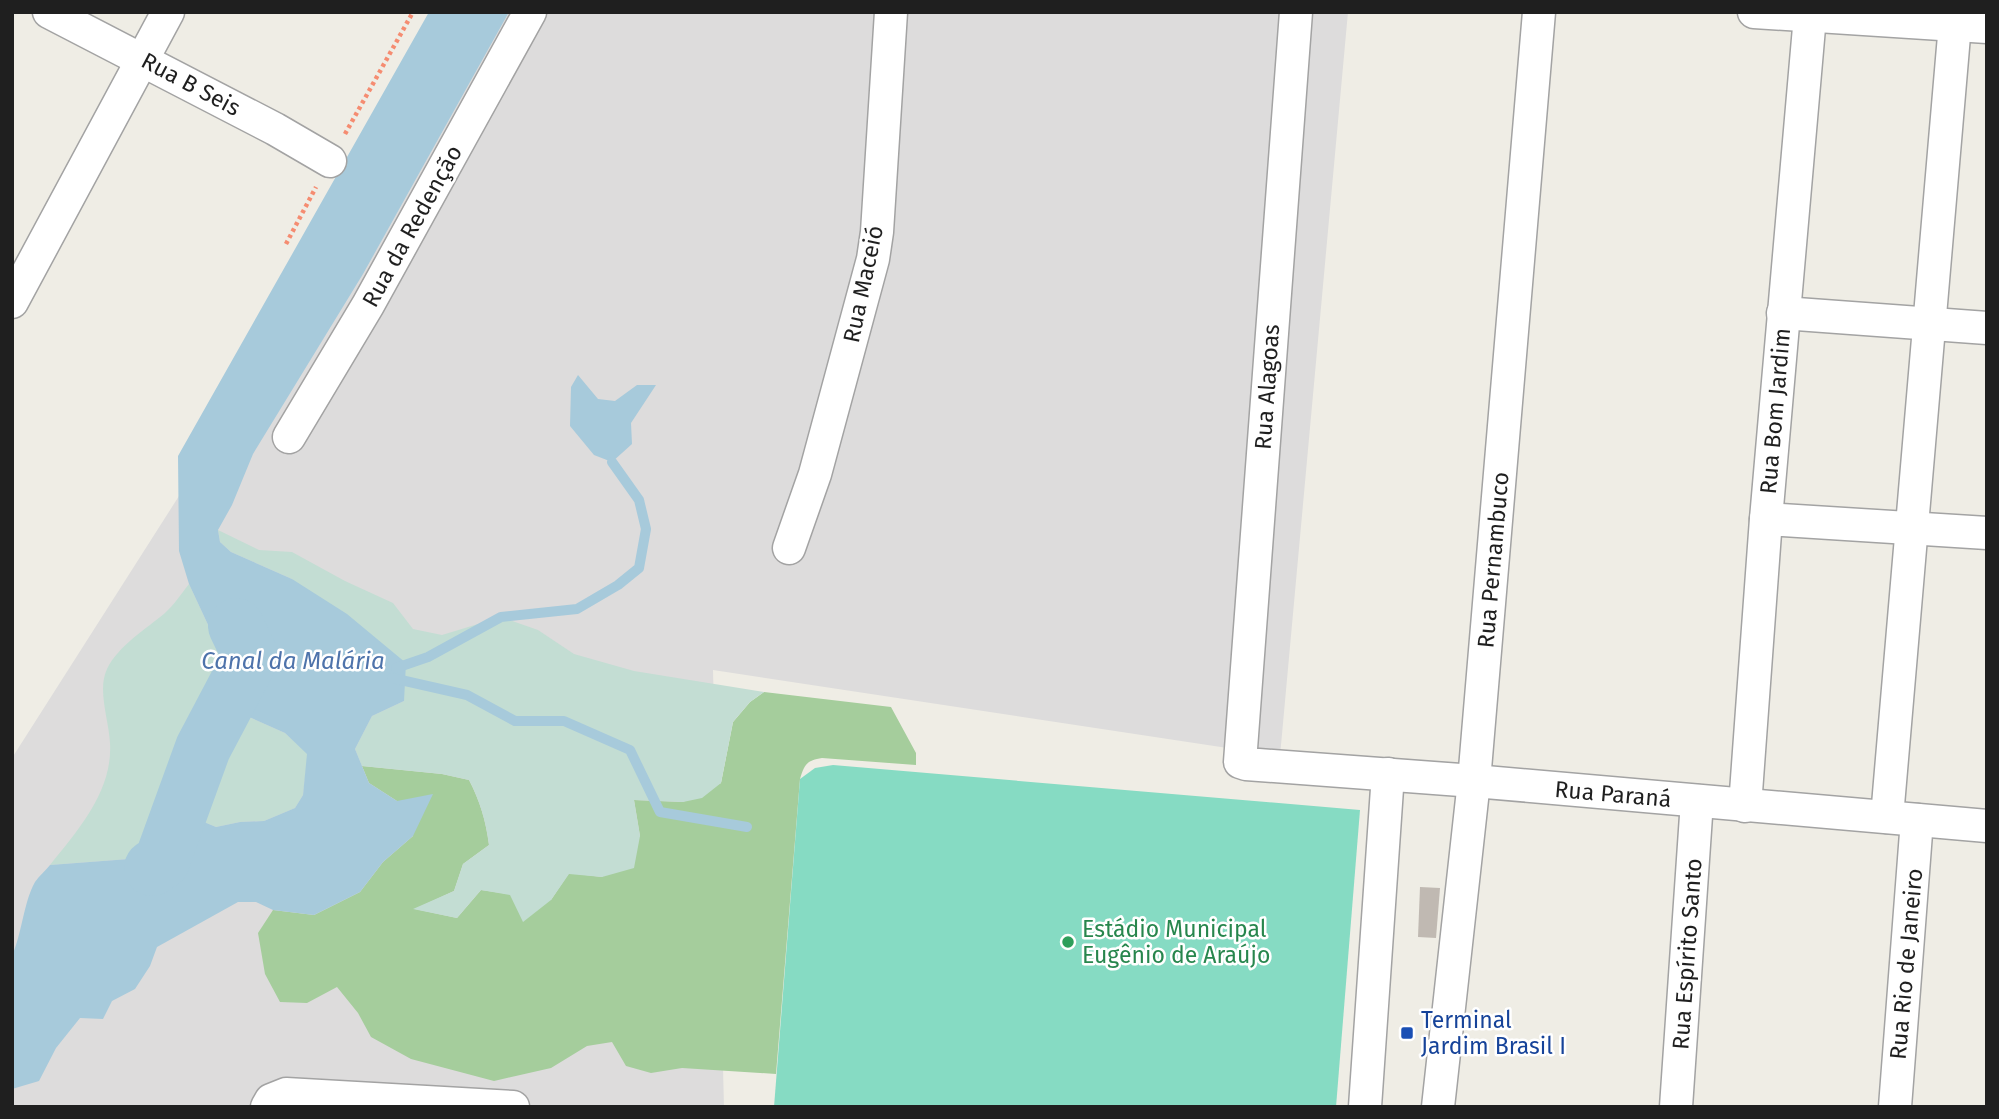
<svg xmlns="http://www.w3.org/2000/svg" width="1999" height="1119" viewBox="0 0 1999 1119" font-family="'Fira Sans',sans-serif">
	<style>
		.residential { fill: #dddcdc }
		.forest { fill: #a5cd9c }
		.wetland { fill: #c3ddd3 }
		.pitch { fill: #86dbc3 }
		.water { fill: #a7cadb }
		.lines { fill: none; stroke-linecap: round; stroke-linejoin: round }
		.stream { stroke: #a7cadb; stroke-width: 10 }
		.river { stroke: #a7cadb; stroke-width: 56 }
		.building { fill: #c0b9b2 }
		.minor-casing { stroke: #a3a3a3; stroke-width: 35 }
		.path { stroke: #f58c71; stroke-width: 4.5; stroke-dasharray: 3.5 3.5; stroke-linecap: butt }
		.minor { stroke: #fff; stroke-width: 32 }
		.leisure-dot { fill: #2e9e5b; stroke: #fff; stroke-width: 2.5 }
		.transit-dot { fill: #1a4fb4; stroke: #fff; stroke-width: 2.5 }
		.labels { text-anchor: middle; stroke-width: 5; stroke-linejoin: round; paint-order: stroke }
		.street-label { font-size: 23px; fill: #1f1f1f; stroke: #fff }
		.leisure-label { font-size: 23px; fill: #27864d; stroke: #fff; text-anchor: start }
		.transit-label { font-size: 23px; fill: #164399; stroke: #fff; text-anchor: start }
		.water-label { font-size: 24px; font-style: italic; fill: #4e73ab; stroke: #fff }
	</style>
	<rect width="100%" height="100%" fill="#efede5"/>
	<polygon class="residential" points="460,12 1348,12 1280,756 713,670 724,1107 12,1107 12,758 367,201"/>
	<path class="forest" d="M764,692L891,707L916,753V765L822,758C807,760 804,765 800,779L776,1074L682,1068L651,1073L626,1066L612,1042L587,1046L551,1068L494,1081L411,1059L371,1037L358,1013L337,987L307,1003L280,1002L265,974L258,933L273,910L314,915L360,892L383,862L413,836L397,801L369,783L362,766L442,774L469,780C480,801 486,821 489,845L463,864L454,891L415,909L457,918L481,890L551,900L569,873L602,877L640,836L634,800L683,802L721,783L733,722L750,702Z"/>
	<g class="wetland">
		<path d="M218,530L259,550L292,552L345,581L393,603L413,629L442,635L501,617L538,630L574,654L634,671L764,692L750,702L733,722L721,783L702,798L683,802L634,800L640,836L634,868L602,877L569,874L551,900L523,922L510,895L481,890L457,918L413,909L454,891L463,864L489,845C486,821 480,801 469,780L442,774L362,766L355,749L372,716L404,701L292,579L231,552L220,542Z"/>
		<path d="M189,584L223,657L221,679L249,717L285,733L308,754L303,795L295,808L264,821L240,822L216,827L192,817L175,786L154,809L144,847L129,859L50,865C78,830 113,791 110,743C109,720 97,690 107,669C119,645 146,629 165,613C174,605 181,594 189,584Z"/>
	</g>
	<polygon class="pitch" points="833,765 1360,810 1336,1107 774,1107 800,779 815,768"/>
	<g class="water">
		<path d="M429,12H509L363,274L253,454L232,505L218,530L220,542L231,552L292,579L347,614L406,663L404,701L372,716L355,749L369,783L397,801L433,794L413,836L383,862L360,892L314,915L273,910L256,902H238L157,947L150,966L135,989L112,1001L103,1019L80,1018L56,1048L39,1081L12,1089V956C22,933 24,901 35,882C39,876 46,870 50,865L129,859L144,847L154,809L175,786L192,817L216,827L240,822L264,821L295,808L303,795L307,754L285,733L249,717L221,679L223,657L189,584L179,551L178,456Z"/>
		<polygon points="578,375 598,399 615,401 637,385 656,385 631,423 632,444 612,462 594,455 570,426 571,387"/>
	</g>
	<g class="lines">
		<g class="stream">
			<polyline points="396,668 428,657 501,617 577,609 618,585 639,568 646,529 639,500 612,462"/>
			<polyline points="392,678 467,695 515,721 564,721 630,750 660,812 747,827"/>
		</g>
		<polyline class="river" points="152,868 162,861 203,748 251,657 236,626"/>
	</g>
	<polygon class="building" points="1420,887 1440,888 1436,938 1418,937"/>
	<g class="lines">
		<defs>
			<g id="minor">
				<polyline points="49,12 275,129 330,161"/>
				<polyline points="1296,12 1240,762 1246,764 1474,781 1987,826"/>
				<polyline points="1754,12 1987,27"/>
				<polyline points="12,302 168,12"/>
				<polyline points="1783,313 1987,328"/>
				<polyline points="289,437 368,305 530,12"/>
				<polyline points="1766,519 1987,533"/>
				<polyline points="789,548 815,474 873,259 877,232 891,12"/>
				<polyline points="1745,806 1766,519 1810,16"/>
				<polyline points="1887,817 1955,24"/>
				<polyline points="267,1107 271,1100 286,1094 513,1107"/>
				<polyline points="1365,1107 1388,774"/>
				<polyline points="1438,1107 1474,781 1539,12"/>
				<polyline points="1676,1107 1697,801"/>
				<polyline points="1895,1107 1917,820"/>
			</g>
		</defs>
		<use href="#minor" class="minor-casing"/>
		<g class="path">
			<polyline points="345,134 413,12"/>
			<polyline points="286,244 316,187"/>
		</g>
		<use href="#minor" class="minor"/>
	</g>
	<circle class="leisure-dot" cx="1068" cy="942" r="7"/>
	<rect class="transit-dot" x="1400" y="1026" width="14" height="14" rx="3.5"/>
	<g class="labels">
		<g class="street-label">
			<text transform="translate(191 84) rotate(28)" y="8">Rua B Seis</text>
			<text transform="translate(412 226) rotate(-61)" y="8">Rua da Redenção</text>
			<text transform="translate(863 284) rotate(-78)" y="8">Rua Maceió</text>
			<text transform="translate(1267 387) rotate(-86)" y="8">Rua Alagoas</text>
			<text transform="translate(1775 411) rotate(-85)" y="8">Rua Bom Jardim</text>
			<text transform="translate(1493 560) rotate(-85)" y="8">Rua Pernambuco</text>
			<text transform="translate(1613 794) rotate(5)" y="8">Rua Paraná</text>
			<text transform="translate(1687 954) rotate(-86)" y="8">Rua Espírito Santo</text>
			<text transform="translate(1906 964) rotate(-85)" y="8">Rua Rio de Janeiro</text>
		</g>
		<g class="leisure-label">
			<text x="1082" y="937">Estádio Municipal<tspan x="1082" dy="26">Eugênio de Araújo</tspan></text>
		</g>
		<g class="transit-label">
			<text x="1421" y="1028">Terminal<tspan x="1421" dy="26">Jardim Brasil I</tspan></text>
		</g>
		<g class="water-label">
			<text x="293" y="669">Canal da Malária</text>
		</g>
	</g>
	<rect width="1999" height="1119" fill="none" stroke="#1f1f1f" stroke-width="28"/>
</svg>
